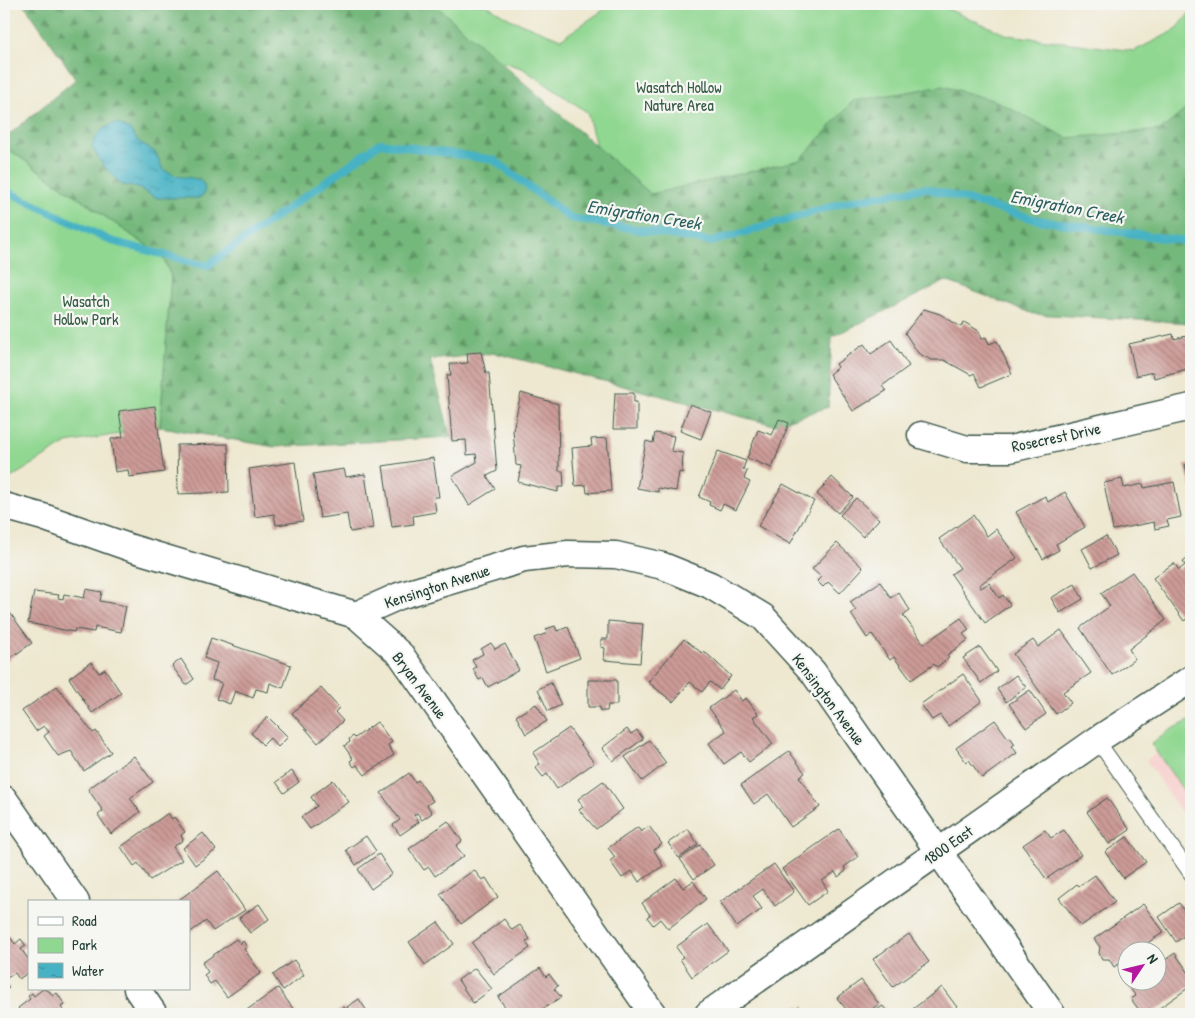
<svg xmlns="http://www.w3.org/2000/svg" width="1195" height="1018" viewBox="0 0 1195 1018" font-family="'Patrick Hand',sans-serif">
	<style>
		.built { fill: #f7d0ce }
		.green { fill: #90d791; stroke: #588a62 }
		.forest { fill: url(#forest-firs); stroke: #4a7a58 }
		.water { fill: url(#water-ripples); stroke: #32787c }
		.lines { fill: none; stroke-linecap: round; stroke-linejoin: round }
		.stream { stroke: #46b2c4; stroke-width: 8 }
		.building { fill: url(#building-back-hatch) }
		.service-casing { stroke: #3e574b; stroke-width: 16 }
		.minor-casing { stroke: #3e574b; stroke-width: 29 }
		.service { stroke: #fff; stroke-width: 14 }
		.minor { stroke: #fff; stroke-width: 26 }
		.labels { text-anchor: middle; stroke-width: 4.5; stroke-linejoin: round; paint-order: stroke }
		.park-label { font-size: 16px; fill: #365c47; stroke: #f6f6f2 }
		.street-label { font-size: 16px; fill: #1f3d34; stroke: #f6f6f2 }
		.water-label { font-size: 18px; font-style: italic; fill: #2b605f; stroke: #f6f6f2 }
	</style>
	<defs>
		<pattern id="forest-firs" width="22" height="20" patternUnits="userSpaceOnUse" patternTransform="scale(1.25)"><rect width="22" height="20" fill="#74b87b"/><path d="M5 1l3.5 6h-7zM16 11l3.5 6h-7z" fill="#5f9766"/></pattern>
		<pattern id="water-ripples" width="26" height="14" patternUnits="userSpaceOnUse" patternTransform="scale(1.25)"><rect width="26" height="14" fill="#46b2c4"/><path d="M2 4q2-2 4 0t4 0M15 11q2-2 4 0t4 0" fill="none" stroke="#3a92a0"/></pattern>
		<pattern id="building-back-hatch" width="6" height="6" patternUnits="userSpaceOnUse" patternTransform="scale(1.25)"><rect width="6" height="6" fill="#cd9b98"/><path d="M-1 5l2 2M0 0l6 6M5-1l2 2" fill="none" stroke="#a6807d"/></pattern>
	</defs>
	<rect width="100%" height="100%" fill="#f6f6f2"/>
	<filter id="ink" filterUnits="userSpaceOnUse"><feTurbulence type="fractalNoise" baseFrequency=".02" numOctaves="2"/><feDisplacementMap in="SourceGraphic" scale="10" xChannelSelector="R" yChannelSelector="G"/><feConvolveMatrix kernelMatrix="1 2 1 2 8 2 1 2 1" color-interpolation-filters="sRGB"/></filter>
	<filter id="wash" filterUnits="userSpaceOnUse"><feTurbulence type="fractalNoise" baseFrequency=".0096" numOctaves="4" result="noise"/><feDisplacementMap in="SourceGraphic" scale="20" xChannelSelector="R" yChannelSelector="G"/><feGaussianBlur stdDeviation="1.12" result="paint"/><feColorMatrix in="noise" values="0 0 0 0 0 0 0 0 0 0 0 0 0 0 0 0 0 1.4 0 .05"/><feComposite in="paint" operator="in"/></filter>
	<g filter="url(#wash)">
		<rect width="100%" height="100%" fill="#eee8d0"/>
		<polygon class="built" points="1191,731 1191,827 1146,760"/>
		<g class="green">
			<polygon points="407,4 485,4 510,19 561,39 612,4 936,4 1008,35 1134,51 1176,30 1191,11 1191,181 801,163 651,198 600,161 587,112 522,68 489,58"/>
			<polygon points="4,146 163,257 171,276 160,427 67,443 4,482"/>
			<polygon points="1191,720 1191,801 1151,744 1170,730"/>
		</g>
		<polygon class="forest" points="24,4 434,4 651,194 800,160 853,101 943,86 996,101 1067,138 1161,130 1191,105 1191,323 1034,314 946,281 832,337 828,407 774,425 495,353 430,360 451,437 275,447 160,427 171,276 163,257 4,146 4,139 76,79"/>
		<path class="water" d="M117,123L130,130L138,141L156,153L163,170C167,171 171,173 174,175C186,180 208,173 204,194L199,198H157L136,187L122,185L102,164L92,147C94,135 105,125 117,123Z"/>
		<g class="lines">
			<polyline class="stream" points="4,190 111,241 207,266 380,143 494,160 570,218 712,242 846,202 925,188 1038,220 1191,242"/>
		</g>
		<g id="blocks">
			<g class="building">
				<polygon points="924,309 940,314 961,327 964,322 979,331 982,339 986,337 989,344 997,341 1012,374 981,387 974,373 971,375 944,360 931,360 918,353 905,333"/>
				<polygon points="1173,334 1174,339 1191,335 1191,368 1154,378 1153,372 1136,376 1129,344"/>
				<polygon points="891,340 909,366 882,386 886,391 853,411 829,374 838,367 836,364 864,344 871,354"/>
				<polygon points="481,352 486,373 489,373 497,471 487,476 495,489 469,505 452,476 477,462 476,454 467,455 466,440 452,441 447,375 451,375 450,364 468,363 467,353"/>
				<polygon points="521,393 558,404 559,471 563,471 564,487 558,487 558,492 518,482 521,466 516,465 513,430"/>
				<polygon points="615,393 634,393 634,402 637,402 637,429 613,429"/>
				<polygon points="690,404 711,412 701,439 680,431"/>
				<polygon points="155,406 164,472 129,477 128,470 115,472 111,439 123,437 119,411"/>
				<polygon points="779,419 789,423 772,468 747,458 758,430 772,435"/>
				<polygon points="655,433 674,436 671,451 683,453 682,473 679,472 676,491 658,488 658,492 637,488 646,441 653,443"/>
				<polygon points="607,438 611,491 587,493 586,485 575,486 572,448 592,446 591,439"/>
				<polygon points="228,444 229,492 178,494 177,445"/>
				<polygon points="718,451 746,461 743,469 747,471 744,479 750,482 736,510 723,504 720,510 709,505 710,502 699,497"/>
				<polygon points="433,458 439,497 434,497 436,512 413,516 414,524 392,527 383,466"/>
				<polygon points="295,462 303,521 276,525 274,514 255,517 249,469"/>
				<polygon points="1191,463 1191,488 1185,465"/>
				<polygon points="344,469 346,477 365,474 373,528 350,532 347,514 320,518 313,474"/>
				<polygon points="832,477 853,497 838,513 817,494"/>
				<polygon points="1122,479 1124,488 1143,484 1144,488 1174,482 1181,517 1167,520 1169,526 1155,529 1154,522 1113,530 1104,483"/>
				<polygon points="783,484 814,501 790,544 758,526"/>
				<polygon points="1065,492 1085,527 1056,544 1059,550 1043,559 1016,512 1045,496 1048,502"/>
				<polygon points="856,498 879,519 863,537 840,515"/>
				<polygon points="973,515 987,536 996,529 1017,558 979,585 981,588 989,583 999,598 1003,595 1010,605 985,623 951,574 960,568 939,539"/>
				<polygon points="1106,536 1117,555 1092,568 1082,549"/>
				<polygon points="837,543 863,568 840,593 828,582 823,587 817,581 821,577 812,569"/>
				<polygon points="1191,556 1191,616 1184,621 1153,578 1174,563 1179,570 1185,565 1183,562"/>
				<polygon points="1132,572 1166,620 1129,649 1135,659 1112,675 1080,628 1110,606 1101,593"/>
				<polygon points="880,582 891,598 898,592 910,610 903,615 924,644 961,618 969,630 963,634 968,640 947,655 949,658 937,667 934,664 911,680 894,657 890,660 872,634 867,638 851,614 856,610 850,602"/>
				<polygon points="1075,584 1083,599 1060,613 1051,598"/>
				<polygon points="86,589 102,592 100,601 126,606 121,632 95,627 94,632 75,629 74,632 28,623 34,592 59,595 58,598 63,599 64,594 84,598"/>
				<polygon points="8,610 32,643 6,661 4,658 4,613"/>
				<polygon points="608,621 643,624 640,663 604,660 605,648 601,647 601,639 608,639"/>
				<polygon points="555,626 557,631 568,627 580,658 546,671 534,638 548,633 546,629"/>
				<polygon points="1061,630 1091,673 1063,692 1071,703 1056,714 1013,654 1033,640 1038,647"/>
				<polygon points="211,638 291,665 283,688 270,683 268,692 256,689 253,698 235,691 230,704 216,699 222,683 212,680 217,663 204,658"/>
				<polygon points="684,639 702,653 704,651 731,676 720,690 710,682 702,692 690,682 673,702 648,682"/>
				<polygon points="491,643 495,649 505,644 519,670 488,687 483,678 479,680 473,669 476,667 472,660 483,654 481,649"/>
				<polygon points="980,647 997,671 981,683 963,658"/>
				<polygon points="181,659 194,679 186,685 172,666"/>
				<polygon points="91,662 99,673 105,669 121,693 92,713 69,678"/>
				<polygon points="963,674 982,701 948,726 940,715 932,720 921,704"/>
				<polygon points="1016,675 1026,687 1006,702 997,689"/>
				<polygon points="588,680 617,680 617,705 608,705 607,711 600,711 600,707 588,707"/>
				<polygon points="551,683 561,705 548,711 538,689"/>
				<polygon points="57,686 93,733 96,731 111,752 84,771 71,751 58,756 44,736 49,732 44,726 36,731 22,711"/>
				<polygon points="321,688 339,708 335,712 343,721 318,743 292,713"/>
				<polygon points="734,690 742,701 746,698 758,714 753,717 773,744 749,762 741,752 724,764 709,743 726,731 709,708"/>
				<polygon points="1030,690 1046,714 1026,728 1009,704"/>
				<polygon points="536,704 547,721 526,734 516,716"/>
				<polygon points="268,717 288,737 278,747 270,738 263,745 251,733"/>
				<polygon points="995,720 1008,738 1010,737 1015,744 1012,746 1017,753 982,778 969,760 966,762 956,748"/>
				<polygon points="377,722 392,742 388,745 394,755 365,775 357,765 354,767 350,761 353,759 344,746 350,742 349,739 353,736 355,738"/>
				<polygon points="569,728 594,763 557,789 547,774 543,777 535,767 540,764 533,753"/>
				<polygon points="627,729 631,734 637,730 643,739 613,761 602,748"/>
				<polygon points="649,740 666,763 642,781 625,757"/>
				<polygon points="789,751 805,773 799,777 820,807 791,827 768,794 754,804 741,785"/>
				<polygon points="134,756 153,782 130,798 140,812 111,834 98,815 103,811 88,789"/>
				<polygon points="292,771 299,782 284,793 276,782"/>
				<polygon points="409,773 415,782 418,780 433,801 427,805 432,813 422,820 417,813 414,815 419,822 400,835 393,825 400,820 381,793"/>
				<polygon points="333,780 349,802 310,829 301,817 317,806 311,797"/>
				<polygon points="603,781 623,809 596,829 579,810 583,807 578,799"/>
				<polygon points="1107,798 1130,830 1109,844 1087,812"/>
				<polygon points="168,813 172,819 174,817 185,832 181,835 183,840 173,847 182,860 150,880 138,863 134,866 121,847"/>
				<polygon points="448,821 462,841 456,846 464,856 435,876 429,867 424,870 409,849"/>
				<polygon points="649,826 662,844 654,850 663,866 639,882 632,871 622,878 610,861 615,857 608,848 638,827 641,832"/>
				<polygon points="688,829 698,844 679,858 668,843"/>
				<polygon points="839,829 858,857 844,867 846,871 838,877 835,872 822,881 828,891 808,905 782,869"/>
				<polygon points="1045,830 1051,838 1064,830 1081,855 1046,879 1023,845"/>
				<polygon points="203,833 216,850 195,865 183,848"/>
				<polygon points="366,836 376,851 356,865 346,850"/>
				<polygon points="1127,837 1146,862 1123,878 1105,852"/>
				<polygon points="700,845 714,865 694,879 680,859"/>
				<polygon points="379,854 392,874 371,889 358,869"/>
				<polygon points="774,864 794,892 775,906 763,889 753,896 762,909 737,927 720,902"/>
				<polygon points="474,870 482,880 486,878 498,897 461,924 440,894"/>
				<polygon points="218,871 245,910 213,931 206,921 189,933 189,902 176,902"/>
				<polygon points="1095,875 1115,902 1081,926 1059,898 1077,884 1079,886"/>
				<polygon points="676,878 683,888 693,881 706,899 668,929 660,919 653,925 647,917 650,915 642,903"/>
				<polygon points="1179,903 1191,920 1191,931 1176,942 1159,917"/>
				<polygon points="259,904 269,919 250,933 239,918"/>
				<polygon points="1143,904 1164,932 1137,950 1128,950 1128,958 1114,967 1109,959 1102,959 1099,953 1100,947 1094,939"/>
				<polygon points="504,919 512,930 520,925 530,939 526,942 530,948 494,974 472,943"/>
				<polygon points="438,922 454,944 425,965 409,942"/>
				<polygon points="708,924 728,951 692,977 680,959 683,957 676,947"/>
				<polygon points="7,933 15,944 21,939 26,946 21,949 29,960 29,972 19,979 15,973 4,980 9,988 4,991 4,935"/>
				<polygon points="909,934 929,962 893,987 873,959"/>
				<polygon points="236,939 240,944 243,941 247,947 244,949 261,973 227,997 215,981 210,984 204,975 208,972 202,963"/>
				<polygon points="1175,953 1191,976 1191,986 1151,1014 1142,1014 1131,999 1136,996 1128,986 1136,980 1158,980 1158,965"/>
				<polygon points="294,960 304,975 283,990 273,975"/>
				<polygon points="475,968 492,989 473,1003 458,980"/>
				<polygon points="540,968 546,977 549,974 558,986 554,989 561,997 535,1014 510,1014 498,997"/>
				<polygon points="861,980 879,1004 865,1014 850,1014 837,998"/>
				<polygon points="942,987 962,1014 912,1014 910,1011"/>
				<polygon points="278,988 297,1014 241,1014"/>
				<polygon points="43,989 49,991 53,996 57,993 65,1005 61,1007 66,1014 23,1014 18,1008 30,999 28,996 32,993 34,996"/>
				<polygon points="359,999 369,1014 352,1014 347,1007"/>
				<polygon points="799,1006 805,1014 787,1014"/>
				<polygon points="883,1006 889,1014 870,1014"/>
				<polygon points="344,1007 350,1014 334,1014"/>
			</g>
		</g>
	</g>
	<g filter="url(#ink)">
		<use href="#blocks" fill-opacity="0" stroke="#3e574b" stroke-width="1"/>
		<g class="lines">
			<defs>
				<polyline id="service" points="1097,740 1191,874"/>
				<g id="minor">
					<polyline points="921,435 967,449 1010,449 1191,407"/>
					<polyline points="4,506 43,517 131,548 356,615 401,655 653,1014"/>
					<polyline points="356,615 399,596 524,559 568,554 616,555 663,566 710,585 763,617 813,672 1052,1014"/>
					<polyline points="4,799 76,902"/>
					<polyline points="137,989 154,1014"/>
					<polyline points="708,1014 1097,740 1191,679"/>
				</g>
			</defs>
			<use href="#service" class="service-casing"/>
			<use href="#minor" class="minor-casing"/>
			<use href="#service" class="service"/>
			<use href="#minor" class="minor"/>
		</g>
	</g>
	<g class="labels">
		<g class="park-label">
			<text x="679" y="93">Wasatch Hollow<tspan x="679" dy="18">Nature Area</tspan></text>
			<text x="86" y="307">Wasatch<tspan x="86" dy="18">Hollow Park</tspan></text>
		</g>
		<g class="street-label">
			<text transform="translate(1056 437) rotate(-12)" y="6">Rosecrest Drive</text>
			<text transform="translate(437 586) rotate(-18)" y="6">Kensington Avenue</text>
			<text transform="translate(420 685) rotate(53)" y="6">Bryan Avenue</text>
			<text transform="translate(829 699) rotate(53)" y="6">Kensington Avenue</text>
			<text transform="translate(948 845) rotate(-35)" y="6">1800 East</text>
		</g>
		<g class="water-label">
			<text transform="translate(1067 207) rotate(11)" y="6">Emigration Creek</text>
			<text transform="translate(644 215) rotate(9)" y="6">Emigration Creek</text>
		</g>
	</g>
	<rect width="1195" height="1018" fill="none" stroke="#f6f6f2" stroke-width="20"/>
	<rect x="28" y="900" width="162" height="90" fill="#f6f6f2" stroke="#a0aca6"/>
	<rect x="38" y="917" width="25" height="8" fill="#ffffff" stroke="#a0aca6"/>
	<text x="72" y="926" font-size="15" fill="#1f3d34">Road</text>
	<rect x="38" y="938" width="25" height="15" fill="#90d791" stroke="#a0aca6"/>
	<text x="72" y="950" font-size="15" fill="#1f3d34">Park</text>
	<rect x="38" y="963" width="25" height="15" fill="url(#water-ripples)" stroke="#a0aca6"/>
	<text x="72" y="976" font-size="15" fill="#1f3d34">Water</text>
	<g transform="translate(1142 966) rotate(55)"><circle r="24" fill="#f6f6f2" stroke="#a0aca6"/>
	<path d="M0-4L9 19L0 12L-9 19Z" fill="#b5179e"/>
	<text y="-8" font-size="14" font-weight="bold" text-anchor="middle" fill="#1f3d34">N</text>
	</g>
</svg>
